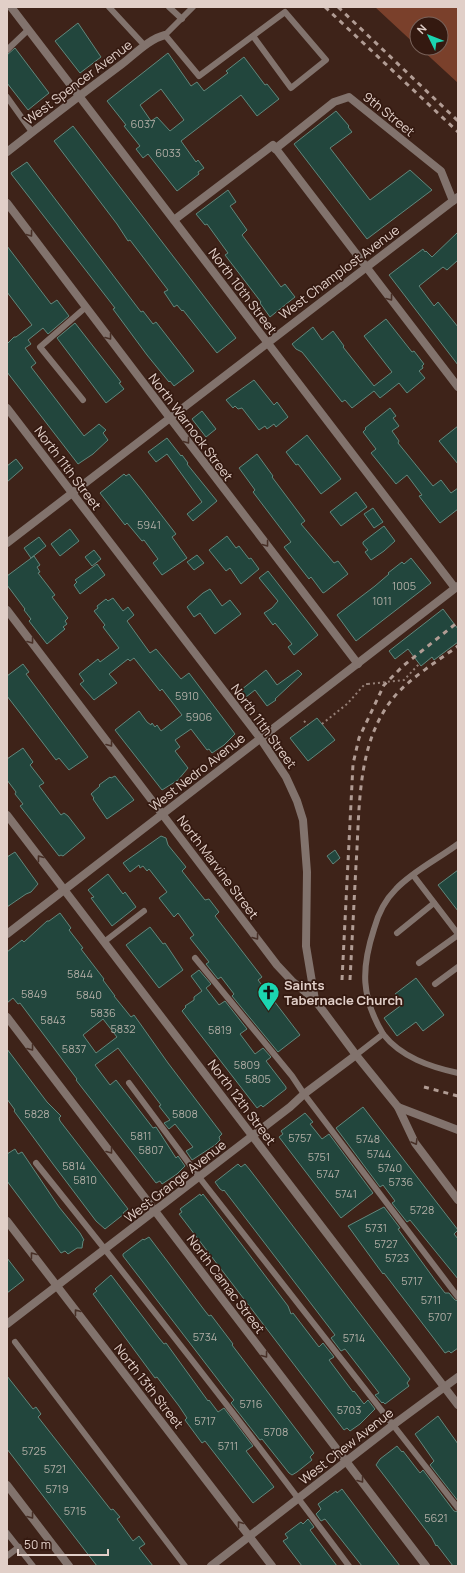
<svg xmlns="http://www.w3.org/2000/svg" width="465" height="1573" viewBox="0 0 465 1573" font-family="Manrope,sans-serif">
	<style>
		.forest { fill: #7a402b }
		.building { fill: #22463d; stroke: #61877c; fill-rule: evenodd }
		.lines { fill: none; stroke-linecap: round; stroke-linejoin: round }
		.path { stroke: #957f76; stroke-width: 2; stroke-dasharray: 2 3; stroke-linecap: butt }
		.service { stroke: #82736d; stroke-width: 6 }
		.minor { stroke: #82736d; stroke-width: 8 }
		.rail { stroke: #b19c94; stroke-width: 3; stroke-dasharray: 5 5; stroke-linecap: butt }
		.path-bridge { stroke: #957f76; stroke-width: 2; stroke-dasharray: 2 3; stroke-linecap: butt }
		.oneway { stroke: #483027 }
		.labels { text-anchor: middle; stroke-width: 3.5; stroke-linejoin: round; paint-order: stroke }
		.number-label { font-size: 11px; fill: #b1ada5 }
		.street-label { font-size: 13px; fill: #e1cfc8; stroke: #341910 }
		.poi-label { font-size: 13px; font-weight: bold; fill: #e1cfc8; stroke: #341910; text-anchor: start }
	</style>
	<rect width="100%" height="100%" fill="#3e2319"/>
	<polygon class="forest" points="375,7 458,7 458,83 420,48 441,48 441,24 417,24 417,46"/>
	<g class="building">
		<polygon points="78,23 101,57 80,73 55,41"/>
		<polygon points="15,48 49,93 28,110 7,83 7,55"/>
		<path d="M168,53L191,86L197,82L204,91L228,73L226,71L244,57L265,85L267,84L279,99L257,116L241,95L181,141L196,162L198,160L204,168L198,172L199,174L177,191L148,154L143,158L136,149L140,146L124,126L126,125L107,101ZM161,89L184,120L170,131L157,117L151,121L140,105Z"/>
		<polygon points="336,111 349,126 348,127 352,132 330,148 370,200 410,170 432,190 367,239 294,144"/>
		<polygon points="73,126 236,338 217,353 183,310 182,311 177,305 174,307 164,292 168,290 130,240 128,241 117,224 54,141"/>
		<polygon points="27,162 141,312 143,311 153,324 156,322 194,371 174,386 170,381 169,382 147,355 113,309 115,308 12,175 11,173"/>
		<polygon points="228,190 236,202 230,206 247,230 242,235 281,287 285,284 295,297 270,317 260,303 261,302 225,255 228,253 207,224 205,225 196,214"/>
		<polygon points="458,232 458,260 447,270 443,267 419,286 434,306 438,302 458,327 458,365 389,275 423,249 425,252 426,251 432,257"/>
		<polygon points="7,246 51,304 57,300 69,316 48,334 43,328 28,340 31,344 25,348 36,363 31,367 84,436 99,424 106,430 103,433 108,440 93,454 78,464 7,372 7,344 14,337 16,337 32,325 7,292"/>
		<polygon points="386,319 412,352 414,351 424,364 422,366 423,368 419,371 425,378 407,393 399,383 380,398 374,391 352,408 345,400 342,402 302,352 296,349 292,344 313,327 322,340 333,331 344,346 343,347 374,386 392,372 364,336"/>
		<polygon points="75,323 121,382 119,383 124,389 106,403 57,338"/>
		<polygon points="254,380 274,405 277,402 288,417 276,427 274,424 267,429 265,426 259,430 242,408 238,409 235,406 233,408 226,400"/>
		<polygon points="390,408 396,416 393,418 399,426 392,431 399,441 398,443 433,486 441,480 451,493 458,488 458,509 440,523 419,496 422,495 407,475 396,484 371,453 376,449 363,432 366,429 365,428"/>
		<polygon points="202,411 216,429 206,437 192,419"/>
		<polygon points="458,426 458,464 439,441"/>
		<polygon points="307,435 341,479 321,494 298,464 296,465 286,452"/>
		<polygon points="167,438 181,456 182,455 188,463 187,464 217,501 193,521 187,514 202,502 167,454 156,462 148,452"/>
		<polygon points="257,454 273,476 272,477 305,521 301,524 334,563 338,561 348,574 325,592 323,593 311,577 309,579 284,547 291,542 253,492 255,490 239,468"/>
		<polygon points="16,459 23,468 7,482 7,466"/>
		<polygon points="124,474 126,476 129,474 142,490 176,534 172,537 187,558 162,575 153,563 158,559 144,540 142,541 127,523 125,525 100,493"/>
		<polygon points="356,492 367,507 341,526 330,512"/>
		<polygon points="373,508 383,522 374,528 364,514"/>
		<polygon points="384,526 395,541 384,551 371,560 365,552 368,550 363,544 363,542"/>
		<polygon points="70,529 79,541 60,556 51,544"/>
		<polygon points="227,536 236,548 239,546 249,559 251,558 259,569 241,584 230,568 226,571 209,550"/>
		<polygon points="39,537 46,546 31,558 24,548"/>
		<polygon points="94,550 101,559 92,566 85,557"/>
		<polygon points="197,555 204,563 194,570 187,562"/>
		<polygon points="34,556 40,565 37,567 40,572 38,573 55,595 52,597 68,618 65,621 67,624 63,627 65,629 47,644 29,621 31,619 24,610 25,609 7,585 7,576"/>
		<polygon points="411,558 431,583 356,641 337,615 375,586 389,574 388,573 402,562 404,564"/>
		<polygon points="97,564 105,575 80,594 74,585 77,582 75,580"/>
		<polygon points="268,571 318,635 294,655 288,647 292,644 275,623 273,625 264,613 272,608 278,601 259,578"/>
		<polygon points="210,589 222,606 230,600 241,614 215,634 200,613 194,617 187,607 203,593"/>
		<polygon points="113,598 123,611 128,607 134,615 127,621 150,653 156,649 181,679 189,673 235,734 224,745 212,753 209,749 207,750 191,729 175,740 180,747 175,751 188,768 178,780 162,790 115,730 139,711 147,722 151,725 152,723 155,727 157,725 161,731 182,715 162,689 160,691 134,658 130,661 128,659 109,674 117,683 94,700 80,684 84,681 79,674 98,659 100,662 119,648 103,627 105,625 94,611 98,608 97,606 106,599 108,601"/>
		<polygon points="443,609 458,629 458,642 434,660 432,657 421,666 408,649 395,659 389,651"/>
		<polygon points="23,664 29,672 26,674 88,757 69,770 59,758 56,760 7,696 7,676"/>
		<polygon points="266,670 277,685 298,670 302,674 275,699 276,700 267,706 255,690 246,697 241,690"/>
		<polygon points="317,718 335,740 308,761 290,738"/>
		<polygon points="23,748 33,762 30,765 44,783 39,786 61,815 64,813 68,816 85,838 63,856 61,855 59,856 20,806 23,804 15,794 16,792 7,780 7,759"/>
		<polygon points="115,776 134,800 107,819 93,799 94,798 91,794 100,786 99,785 110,777 111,778"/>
		<polygon points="161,836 166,838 168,845 186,867 182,871 205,900 209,899 219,912 215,916 262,977 258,980 300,1035 278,1052 232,996 234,994 221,977 218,979 206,964 209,962 190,938 194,935 178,913 174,917 159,898 167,892 149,869 147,871 143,866 140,868 139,865 130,872 123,863"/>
		<polygon points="335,850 340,858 333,864 327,856"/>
		<polygon points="15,852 38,884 31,892 26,894 7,907 7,857"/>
		<polygon points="458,870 458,911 438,885"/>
		<polygon points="108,874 123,894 125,892 136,907 112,926 91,898 94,897 88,890"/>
		<path d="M60,913L71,928L69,930L83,948L81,949L104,979L103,980L115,996H114L131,1017L134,1015L168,1063L222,1134L219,1137L220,1140L215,1145L192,1160L186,1151L193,1147L175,1124L169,1129L164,1123L170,1120L159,1106L161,1105L118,1048L95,1065L110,1085L116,1080L153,1128L156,1127L176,1158L178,1156L185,1166L177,1174L162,1184L160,1181L156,1183L76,1080L77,1079L20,1003L18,1004L13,998L7,1003V952L22,940L24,942L47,921H49ZM103,1019L117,1037L96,1053L83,1035Z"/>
		<polygon points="150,927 163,944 165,943 183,970 159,988 126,945"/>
		<polygon points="199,970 211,984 206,988 219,1005 225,1001 247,1029 240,1034 255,1054 263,1048 271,1057 266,1061 286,1087 286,1089 263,1107 261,1105 257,1108 182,1011 186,1007 185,1006 194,1000 194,997 202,991 191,976"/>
		<polygon points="416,978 444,1015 423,1031 416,1022 397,1036 384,1018 403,1004 395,994"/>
		<polygon points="7,1049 47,1102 61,1116 59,1118 60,1121 128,1209 123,1213 124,1214 105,1229 96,1221 53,1164 14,1111 15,1110 7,1099"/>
		<polygon points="363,1107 458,1230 454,1234 458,1239 458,1279 410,1220 407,1222 392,1203 395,1201 383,1185 380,1187 336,1128"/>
		<polygon points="305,1113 313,1122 310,1124 322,1139 329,1134 373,1193 341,1218 279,1137 283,1134 281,1131"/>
		<polygon points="15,1149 18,1154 22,1152 59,1207 80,1233 84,1240 83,1241 82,1248 77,1248 68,1254 65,1251 61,1253 7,1181 7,1154"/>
		<polygon points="238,1164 241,1167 245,1164 250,1170 410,1379 407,1383 409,1386 385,1404 383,1402 382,1403 375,1395 379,1393 345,1349 341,1351 331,1338 335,1335 224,1190 223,1191 220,1189 215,1182"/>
		<polygon points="200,1194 201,1196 203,1194 242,1245 288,1306 291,1314 293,1313 319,1347 323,1343 334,1357 329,1360 353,1392 354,1391 364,1404 368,1400 375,1409 360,1424 350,1431 347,1428 344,1430 179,1214 182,1212 180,1209"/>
		<polygon points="384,1207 400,1228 398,1229 435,1280 445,1293 449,1293 455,1300 458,1301 458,1348 451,1353 449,1351 445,1353 384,1273 383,1274 348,1226"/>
		<polygon points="149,1237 205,1311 209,1316 211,1315 233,1344 232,1345 314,1453 310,1457 312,1460 297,1472 292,1475 289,1473 262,1439 260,1440 231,1403 234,1400 229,1394 123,1256 123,1254 143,1239 144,1240"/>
		<polygon points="7,1258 24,1280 7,1293"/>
		<polygon points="111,1275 159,1338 164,1344 166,1343 208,1401 209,1400 218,1412 224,1408 253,1446 246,1451 274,1487 253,1503 205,1441 202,1443 185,1420 187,1418 179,1406 157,1377 155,1378 93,1294 97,1291 95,1289"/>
		<polygon points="7,1376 33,1409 36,1407 41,1414 38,1417 111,1510 113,1509 120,1517 117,1519 133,1541 139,1536 145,1544 139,1548 153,1566 97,1566 7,1449"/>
		<polygon points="438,1416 458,1444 458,1501 430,1465 434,1461 415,1434"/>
		<polygon points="397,1446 402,1452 403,1451 420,1473 423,1470 454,1511 458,1512 458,1566 453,1566 437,1545 436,1546 432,1538 376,1465 380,1459"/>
		<polygon points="342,1489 372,1529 400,1566 362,1566 325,1519 321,1521 316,1514 321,1509 318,1504 336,1491 337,1493"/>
		<polygon points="308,1519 314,1527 310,1530 337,1566 302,1566 283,1541 288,1538 285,1534 301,1522 303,1524"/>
	</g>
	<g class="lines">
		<g class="path">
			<polyline points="304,721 308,725"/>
			<polyline points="322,724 347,704 365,684 368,684"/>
		</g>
		<g class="service">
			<polyline points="109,7 145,46"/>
			<polyline points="169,7 182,19"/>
			<polyline points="193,7 165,35 199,76 285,12 326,60 291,88 253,36"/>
			<polyline points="7,50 28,30"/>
			<polyline points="7,97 32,132"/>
			<polyline points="83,400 40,347 86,307"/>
			<polyline points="413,875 458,934"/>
			<polyline points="397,933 434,903"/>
			<polyline points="104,942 144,911"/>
			<polyline points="195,958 292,1076 304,1094 458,1297"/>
			<polyline points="419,963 458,935"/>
			<polyline points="435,984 458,967"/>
			<path d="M383,1034C401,1057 430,1067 458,1073"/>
			<path d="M356,1055L383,1034C361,997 361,969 374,929C378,914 385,900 396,889C413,871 438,859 458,844"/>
			<polyline points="129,1083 199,1177 458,1508"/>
			<path d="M36,1163C142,1295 247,1429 349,1566"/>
			<polyline points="15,1342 185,1566"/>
			<polyline points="7,1533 33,1566"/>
			<polyline points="7,1556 19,1547"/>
		</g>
		<g class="minor">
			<polyline points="11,7 455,588"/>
			<polyline points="275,149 334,102 349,97 441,171 453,201"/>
			<path d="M7,152C45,122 83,93 122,64C135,54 149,39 165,35"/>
			<polyline points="7,203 170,418 358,664"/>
			<polyline points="174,220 273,145 458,387"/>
			<polyline points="7,408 260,738 286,777 297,801 303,820 307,872 306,946 315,1000 356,1055 398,1107 458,1130"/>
			<polyline points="7,543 458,197"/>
			<polyline points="7,610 277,965 292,981 315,1000"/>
			<polyline points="7,815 458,1405"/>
			<polyline points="7,934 458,586"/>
			<polyline points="7,1017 426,1566"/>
			<polyline points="398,1107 415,1143 458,1200"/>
			<polyline points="7,1221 272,1566"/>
			<polyline points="7,1324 290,1107 304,1094 356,1055"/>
			<polyline points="7,1485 69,1566"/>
			<polyline points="211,1566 393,1425 458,1377"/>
		</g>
		<g class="rail">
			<polyline points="325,7 458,132"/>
			<polyline points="338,7 458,121"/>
			<polyline points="342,980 353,764 359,738 384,685 403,666 458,622"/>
			<path d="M350,980C352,942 354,903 356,865C360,808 356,743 394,697C409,679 439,660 458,646"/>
			<polyline points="424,1087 458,1096"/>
		</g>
		<polyline class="path-bridge" points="368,684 404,680 419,664"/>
	</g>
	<defs><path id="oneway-chevron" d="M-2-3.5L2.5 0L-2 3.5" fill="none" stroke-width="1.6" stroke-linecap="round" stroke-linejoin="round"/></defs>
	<g class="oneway">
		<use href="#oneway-chevron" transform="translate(30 234) rotate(53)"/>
		<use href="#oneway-chevron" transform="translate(390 298) rotate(53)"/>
		<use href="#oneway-chevron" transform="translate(109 337) rotate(53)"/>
		<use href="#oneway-chevron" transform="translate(187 441) rotate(53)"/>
		<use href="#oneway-chevron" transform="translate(266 544) rotate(53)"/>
		<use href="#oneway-chevron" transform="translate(31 641) rotate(53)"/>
		<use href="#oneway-chevron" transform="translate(110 744) rotate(53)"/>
		<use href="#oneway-chevron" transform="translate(40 858) rotate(-127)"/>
		<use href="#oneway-chevron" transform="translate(256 937) rotate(53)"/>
		<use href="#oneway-chevron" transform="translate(31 1048) rotate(53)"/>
		<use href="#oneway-chevron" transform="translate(415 1142) rotate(59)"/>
		<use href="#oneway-chevron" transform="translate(110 1151) rotate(53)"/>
		<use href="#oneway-chevron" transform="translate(33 1255) rotate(-127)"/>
		<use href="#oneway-chevron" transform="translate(77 1312) rotate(-128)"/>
		<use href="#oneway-chevron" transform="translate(265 1355) rotate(53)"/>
		<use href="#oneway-chevron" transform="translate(361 1480) rotate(53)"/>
		<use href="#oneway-chevron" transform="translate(31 1516) rotate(53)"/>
		<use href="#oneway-chevron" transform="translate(240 1524) rotate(-128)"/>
	</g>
	<defs>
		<symbol id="church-pin" viewBox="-11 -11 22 30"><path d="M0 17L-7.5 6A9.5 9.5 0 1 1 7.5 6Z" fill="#1bd5b1" stroke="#341910"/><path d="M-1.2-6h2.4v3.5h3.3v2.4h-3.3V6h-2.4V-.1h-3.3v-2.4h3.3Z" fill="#111"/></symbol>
	</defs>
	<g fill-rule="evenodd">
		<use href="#church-pin" x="256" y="980" width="25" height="34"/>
	</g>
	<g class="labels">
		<g class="number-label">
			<text x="143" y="128">6037</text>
			<text x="168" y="157">6033</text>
			<text x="149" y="529">5941</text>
			<text x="404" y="590">1005</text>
			<text x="382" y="605">1011</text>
			<text x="187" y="700">5910</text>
			<text x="199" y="721">5906</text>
			<text x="80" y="978">5844</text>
			<text x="34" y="998">5849</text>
			<text x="89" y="999">5840</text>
			<text x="103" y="1017">5836</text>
			<text x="53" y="1024">5843</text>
			<text x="123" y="1033">5832</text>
			<text x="220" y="1034">5819</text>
			<text x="74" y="1053">5837</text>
			<text x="247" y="1069">5809</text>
			<text x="258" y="1083">5805</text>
			<text x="37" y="1118">5828</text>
			<text x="185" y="1118">5808</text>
			<text x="141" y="1140">5811</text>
			<text x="300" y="1142">5757</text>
			<text x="368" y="1143">5748</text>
			<text x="151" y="1154">5807</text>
			<text x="379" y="1158">5744</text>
			<text x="319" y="1161">5751</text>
			<text x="74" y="1170">5814</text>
			<text x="390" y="1172">5740</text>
			<text x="328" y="1178">5747</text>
			<text x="85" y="1184">5810</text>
			<text x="401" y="1186">5736</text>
			<text x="346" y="1198">5741</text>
			<text x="422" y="1214">5728</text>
			<text x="376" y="1232">5731</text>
			<text x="386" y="1248">5727</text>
			<text x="397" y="1262">5723</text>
			<text x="412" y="1285">5717</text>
			<text x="431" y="1304">5711</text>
			<text x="440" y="1321">5707</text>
			<text x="205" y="1341">5734</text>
			<text x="354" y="1342">5714</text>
			<text x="251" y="1408">5716</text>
			<text x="349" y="1414">5703</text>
			<text x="205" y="1425">5717</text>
			<text x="276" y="1436">5708</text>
			<text x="228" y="1450">5711</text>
			<text x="34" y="1455">5725</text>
			<text x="55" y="1473">5721</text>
			<text x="57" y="1493">5719</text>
			<text x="75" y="1515">5715</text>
			<text x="436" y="1522">5621</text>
		</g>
		<g class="street-label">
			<text transform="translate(78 82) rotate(-37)" y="5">West Spencer Avenue</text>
			<text transform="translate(389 114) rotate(39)" y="5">9th Street</text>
			<text transform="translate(339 272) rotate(-37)" y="5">West Champlost Avenue</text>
			<text transform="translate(243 291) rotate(53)" y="5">North 10th Street</text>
			<text transform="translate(191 427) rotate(53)" y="5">North Warnock Street</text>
			<text transform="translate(68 468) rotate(53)" y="5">North 11th Street</text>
			<text transform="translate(264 726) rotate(54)" y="5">North 11th Street</text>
			<text transform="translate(197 772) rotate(-38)" y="5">West Nedro Avenue</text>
			<text transform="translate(218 867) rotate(53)" y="5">North Marvine Street</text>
			<text transform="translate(242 1102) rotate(53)" y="5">North 12th Street</text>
			<text transform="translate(175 1181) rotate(-38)" y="5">West Grange Avenue</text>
			<text transform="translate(226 1284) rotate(53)" y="5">North Camac Street</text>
			<text transform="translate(149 1386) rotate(52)" y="5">North 13th Street</text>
			<text transform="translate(346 1446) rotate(-38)" y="5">West Chew Avenue</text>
		</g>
		<g class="poi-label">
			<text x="284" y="990">Saints<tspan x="284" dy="15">Tabernacle Church</tspan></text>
		</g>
	</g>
	<rect width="465" height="1573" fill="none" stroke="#e1cfc8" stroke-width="16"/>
	<g transform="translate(429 36) rotate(313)"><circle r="19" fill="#341910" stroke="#79625a"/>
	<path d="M0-3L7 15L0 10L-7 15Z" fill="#1bd5b1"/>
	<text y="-6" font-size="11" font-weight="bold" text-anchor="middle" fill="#e1cfc8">N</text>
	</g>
	<path d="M18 1549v6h90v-6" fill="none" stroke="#e1cfc8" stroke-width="2"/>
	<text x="24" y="1549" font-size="12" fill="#e1cfc8" stroke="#341910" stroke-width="3" paint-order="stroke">50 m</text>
</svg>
